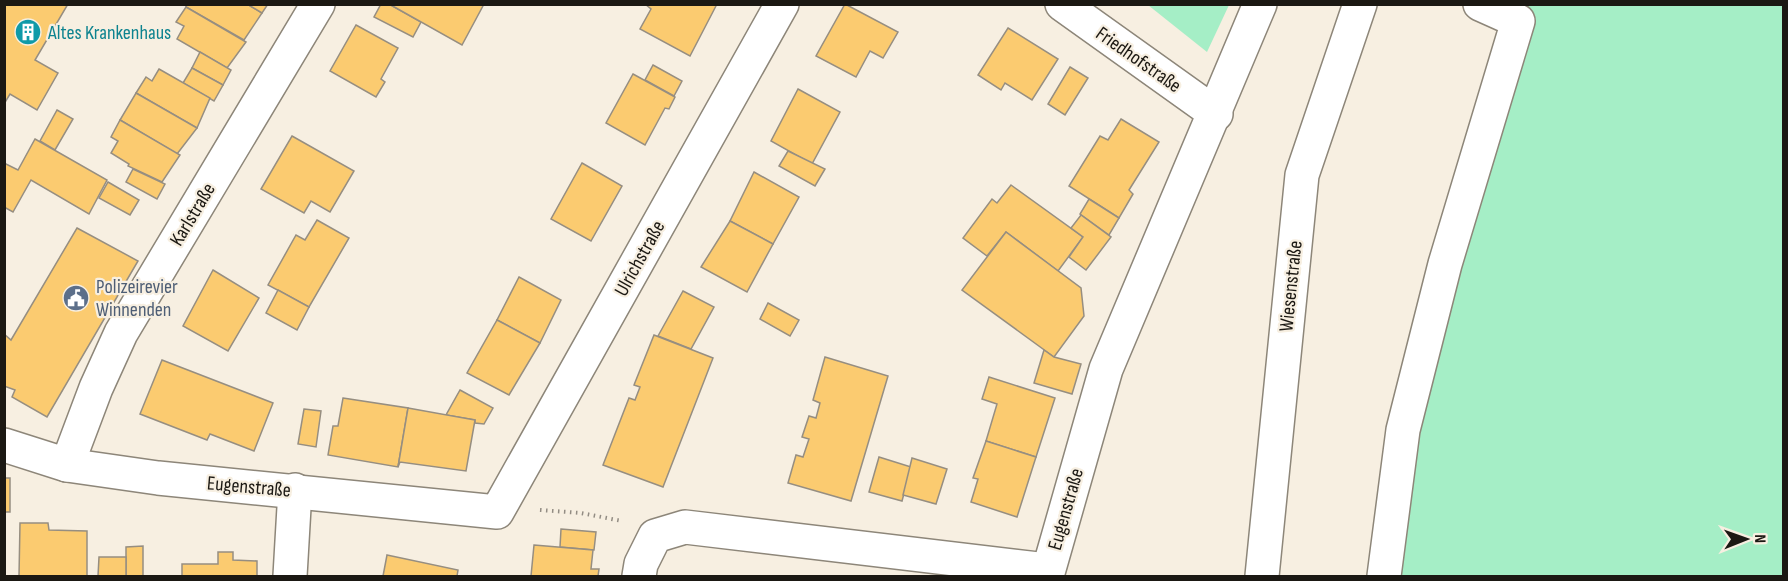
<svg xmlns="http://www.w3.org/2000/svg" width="1788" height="581" viewBox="0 0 1788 581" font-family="'Sofia Sans Condensed',sans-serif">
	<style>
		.green { fill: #a5eec6 }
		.building { fill: #fbcb70; stroke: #968e81; stroke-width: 1.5 }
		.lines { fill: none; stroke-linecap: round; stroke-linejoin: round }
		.minor-casing { stroke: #8d8679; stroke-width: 36 }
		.path { stroke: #928c83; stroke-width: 4; stroke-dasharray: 1.5 4.5; stroke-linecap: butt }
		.minor { stroke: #fff; stroke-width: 33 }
		.labels { text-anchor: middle; stroke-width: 4.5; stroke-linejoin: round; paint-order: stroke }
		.culture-label { font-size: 20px; fill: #0d838f; stroke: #f7efe1; text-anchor: start }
		.street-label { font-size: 20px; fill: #1b1813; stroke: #f7efe1 }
		.service-label { font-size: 20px; fill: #4e5e75; stroke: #f7efe1; text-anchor: start }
	</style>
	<rect width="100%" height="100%" fill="#f7efe1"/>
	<g class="green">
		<polygon points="1148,5 1229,5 1207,52"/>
		<polygon points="1529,5 1783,5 1783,576 1384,576 1518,21"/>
	</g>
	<g class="building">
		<polygon points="4,4 68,4 35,60 58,73 37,110 10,94 4,104"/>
		<polygon points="187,4 247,4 262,13 244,40 186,7"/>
		<polygon points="247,4 268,4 262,13"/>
		<polygon points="381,4 389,4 421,22 413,37 374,17"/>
		<polygon points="389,4 484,4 462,45"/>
		<polygon points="717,4 690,56 640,29 651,9 645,4"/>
		<polygon points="845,4 898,32 883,58 870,51 856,77 816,56"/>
		<polygon points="186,7 246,42 227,68 177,39 184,26 176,22"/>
		<polygon points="356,25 398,48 381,79 385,82 376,97 330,71"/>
		<polygon points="1008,28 1058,59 1032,100 1005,83 1001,90 978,75"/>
		<polygon points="200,52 231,70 223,85 192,68"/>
		<polygon points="653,65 682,81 674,96 645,80"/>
		<polygon points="1070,67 1088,78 1065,115 1048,104"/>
		<polygon points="192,68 223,85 214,101 183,83"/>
		<polygon points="159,69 210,98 197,128 136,93 146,77 152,81"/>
		<polygon points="633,74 675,97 669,109 665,108 645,145 606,123"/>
		<polygon points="798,89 840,112 812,164 771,141"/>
		<polygon points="136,93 197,128 177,154 120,120"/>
		<polygon points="57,110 73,119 55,150 40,141"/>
		<polygon points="1121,119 1159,142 1129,190 1133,194 1119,218 1069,186 1100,136 1108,140"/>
		<polygon points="120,120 180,155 162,182 128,166 129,164 111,153 118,141 111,137"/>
		<polygon points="292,136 354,171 330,212 311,201 304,213 261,189"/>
		<polygon points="35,139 107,180 89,214 31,180 13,212 4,207 4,163 18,170"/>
		<polygon points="788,151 825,169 815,186 779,166"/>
		<polygon points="582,163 622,186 591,241 551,219"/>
		<polygon points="133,169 165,184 157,199 126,182"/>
		<polygon points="754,172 799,197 773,244 730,221"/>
		<polygon points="108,182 139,200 130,215 99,198"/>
		<polygon points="1011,185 1083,237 1058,271 1006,232 987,256 963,238 992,199 997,203"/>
		<polygon points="1089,199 1119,218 1109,235 1080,214"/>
		<polygon points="1081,215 1111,237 1086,270 1069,257 1083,237 1071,228"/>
		<polygon points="317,220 349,238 309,307 268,285 296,235 305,240"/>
		<polygon points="730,221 773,244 747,292 701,267"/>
		<polygon points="77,228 138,261 47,417 12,397 15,390 4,386 4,334 11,340"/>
		<polygon points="1006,232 1081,288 1084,316 1054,357 962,290"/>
		<polygon points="213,270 259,298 228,351 183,326"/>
		<polygon points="519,277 561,300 540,343 497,320"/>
		<polygon points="278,290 309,307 297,330 266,313"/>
		<polygon points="683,291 714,307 691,349 658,336"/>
		<polygon points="768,303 799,320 790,336 760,319"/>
		<polygon points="497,320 540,343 509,395 467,373"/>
		<polygon points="654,335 713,358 663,487 603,465 629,398 635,400 640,387 634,385"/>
		<polygon points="1044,350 1054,357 1081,364 1072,394 1034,383"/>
		<polygon points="825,357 888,376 851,501 788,483 796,455 803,457 809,439 802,437 809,416 816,418 820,403 813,400"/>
		<polygon points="162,360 273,403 254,451 210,434 207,440 140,414"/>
		<polygon points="989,377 1055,398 1036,457 986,441 997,404 982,399"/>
		<polygon points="460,390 493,408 484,424 475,423 475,420 446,415"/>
		<polygon points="343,398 408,408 398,467 328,455 333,426 338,426"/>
		<polygon points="408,408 475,420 466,471 400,462 398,467"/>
		<polygon points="304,409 321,411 316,447 298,444"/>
		<polygon points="986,441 1036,457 1017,517 971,502 978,479 973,478"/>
		<polygon points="879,457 911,467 902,501 869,492"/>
		<polygon points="912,458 947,469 936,504 903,495"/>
		<rect x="4" y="478" width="6" height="34"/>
		<polygon points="20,523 48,523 49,530 87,531 87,576 19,576"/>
		<polygon points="561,529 596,532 594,550 560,547"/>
		<polygon points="534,545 593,550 591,569 599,569 598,576 531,576"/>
		<polygon points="143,546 143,576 126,576 126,547"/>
		<polygon points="218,552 233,552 233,560 257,561 257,576 182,576 182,564 218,564"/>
		<polygon points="387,555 458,570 457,576 383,576"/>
		<polygon points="99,557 126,557 126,576 98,576"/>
	</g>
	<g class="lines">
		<defs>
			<g id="minor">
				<polyline points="1062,4 1216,114"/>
				<polyline points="4,445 67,465 158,478 497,512 782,4"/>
				<polyline points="67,465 96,388 121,333 318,4"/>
				<polyline points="290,576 295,490"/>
				<polyline points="639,576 641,564 655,536 685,527 1047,570"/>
				<polyline points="1047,576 1106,369 1260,4"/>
				<polyline points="1262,576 1302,175 1360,4"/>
				<polyline points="1384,576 1403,430 1445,264 1518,21 1480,4"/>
			</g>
		</defs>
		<use href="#minor" class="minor-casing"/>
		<polyline class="path" points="540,510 581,513 622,521"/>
		<use href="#minor" class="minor"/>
	</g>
	<defs>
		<symbol id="building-disc" viewBox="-11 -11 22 22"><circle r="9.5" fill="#0f9aa8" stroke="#f7efe1"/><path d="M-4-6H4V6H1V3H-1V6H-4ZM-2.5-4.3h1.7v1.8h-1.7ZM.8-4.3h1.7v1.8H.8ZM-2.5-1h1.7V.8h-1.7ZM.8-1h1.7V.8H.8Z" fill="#fff"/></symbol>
		<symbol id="civic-disc" viewBox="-11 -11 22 22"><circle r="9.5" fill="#5c6f8a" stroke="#f7efe1"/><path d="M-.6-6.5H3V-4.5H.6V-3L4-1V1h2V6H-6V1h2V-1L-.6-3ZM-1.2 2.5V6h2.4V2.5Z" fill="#fff"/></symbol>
	</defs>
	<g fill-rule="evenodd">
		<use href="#building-disc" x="13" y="17" width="30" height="30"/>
		<use href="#civic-disc" x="61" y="283" width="30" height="30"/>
	</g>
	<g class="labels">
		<g class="culture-label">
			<text x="48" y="39">Altes Krankenhaus</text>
		</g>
		<g class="street-label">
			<text transform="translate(1139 59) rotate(35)" y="7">Friedhofstraße</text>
			<text transform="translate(192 214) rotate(-59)" y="7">Karlstraße</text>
			<text transform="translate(639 258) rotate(-61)" y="7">Ulrichstraße</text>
			<text transform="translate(1290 286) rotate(-84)" y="7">Wiesenstraße</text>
			<text transform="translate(249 486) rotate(5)" y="7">Eugenstraße</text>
			<text transform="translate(1065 509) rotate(-74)" y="7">Eugenstraße</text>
		</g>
		<g class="service-label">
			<text x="96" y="293">Polizeirevier<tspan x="96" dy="23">Winnenden</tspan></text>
		</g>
	</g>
	<rect width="1788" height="581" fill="none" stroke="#1b1813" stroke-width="12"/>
	<g transform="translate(1746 539) rotate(89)" stroke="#f7efe1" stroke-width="4.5" paint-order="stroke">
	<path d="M0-4.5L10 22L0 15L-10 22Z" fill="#1b1813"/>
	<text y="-9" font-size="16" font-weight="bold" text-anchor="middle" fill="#1b1813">N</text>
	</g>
</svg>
